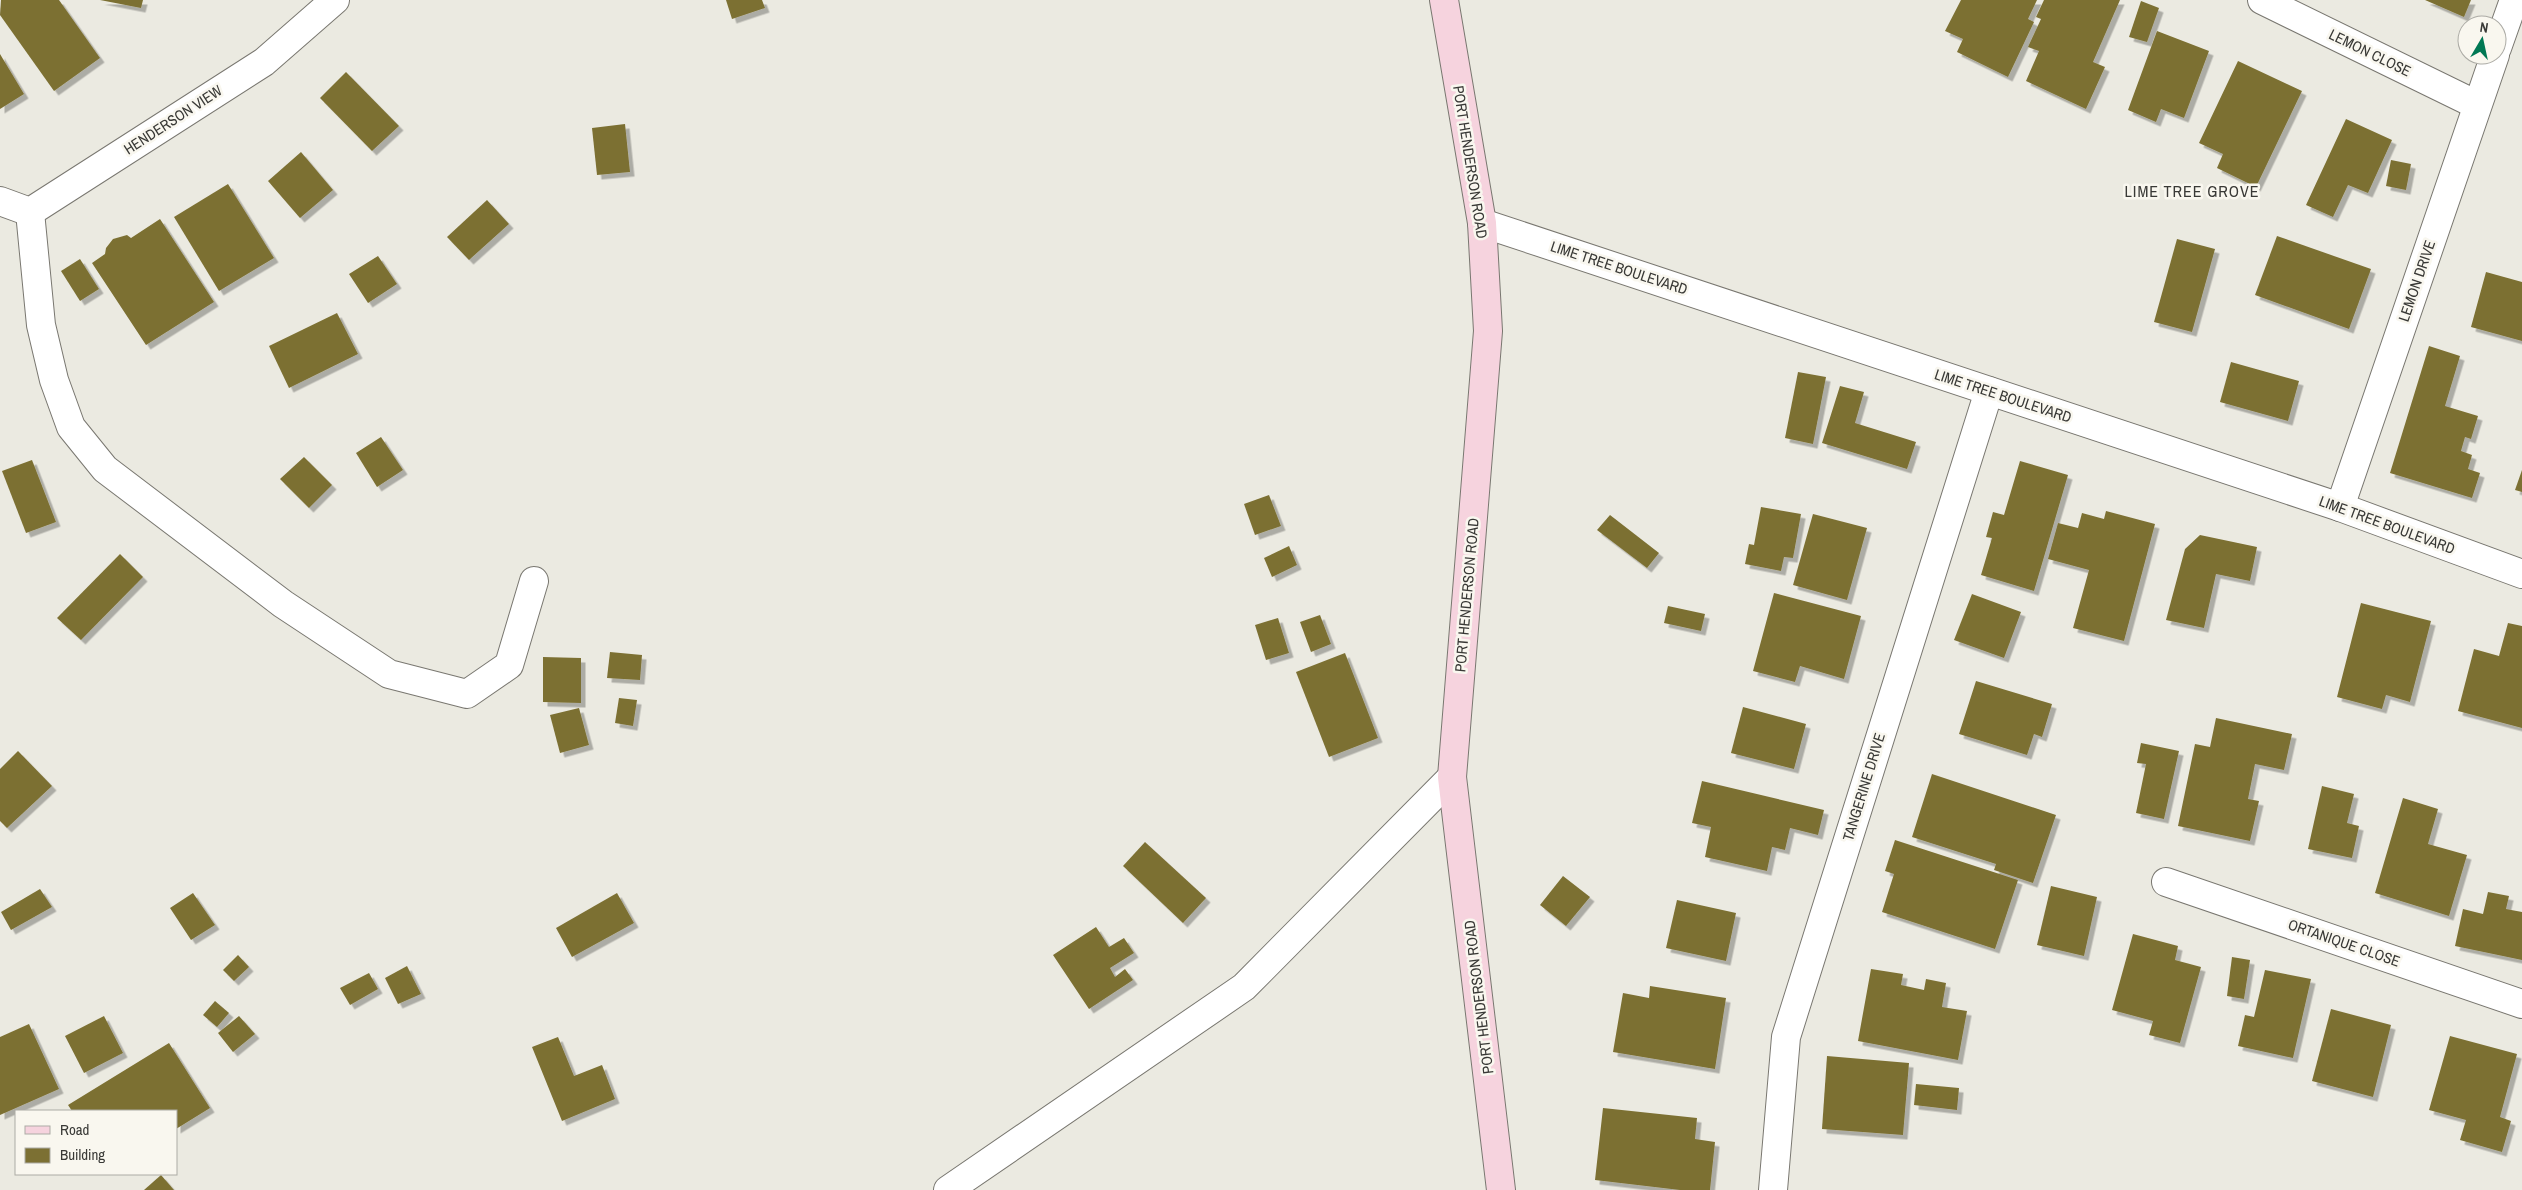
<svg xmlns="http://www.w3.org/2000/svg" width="2522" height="1190" viewBox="0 0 2522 1190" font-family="'Archivo Narrow',sans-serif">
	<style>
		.building { fill: #7c7033; filter: url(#shadow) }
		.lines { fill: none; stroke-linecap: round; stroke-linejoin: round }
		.street-casing { stroke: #797770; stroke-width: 30 }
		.secondary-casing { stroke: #797770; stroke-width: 30 }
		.street { stroke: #fff; stroke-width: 28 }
		.secondary { stroke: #f6d3de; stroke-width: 28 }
		.labels { text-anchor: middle; stroke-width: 5; stroke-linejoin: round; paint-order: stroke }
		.street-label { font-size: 15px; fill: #393936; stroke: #f9f7ef }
		.neighbourhood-label { font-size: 16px; letter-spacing: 1px; fill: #393936; stroke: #f9f7ef }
	</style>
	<defs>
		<filter id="shadow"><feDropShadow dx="4.5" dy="4.5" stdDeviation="0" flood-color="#0004"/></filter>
	</defs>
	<rect width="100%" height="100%" fill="#ebeae1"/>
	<g class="building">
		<polygon points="1,0 59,0 100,58 54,91 0,15"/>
		<polygon points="100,0 143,0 141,8"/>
		<polygon points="726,0 762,0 765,8 732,19"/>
		<polygon points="1961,0 2037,0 2028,19 2034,22 2008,77 1957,52 1963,39 1945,31"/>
		<polygon points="2044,0 2120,0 2093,62 2105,67 2086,109 2026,81 2039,51 2028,47 2041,19 2036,17"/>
		<polygon points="2425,0 2471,0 2464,17"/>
		<polygon points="2141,1 2159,8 2147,42 2129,37"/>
		<polygon points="2157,31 2209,51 2184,118 2161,109 2156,122 2128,110"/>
		<polygon points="0,54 24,94 0,109"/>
		<polygon points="2238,61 2302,91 2256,187 2217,168 2223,154 2199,143"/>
		<polygon points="346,72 399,126 372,151 320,98"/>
		<polygon points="2346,119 2392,140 2368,193 2348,185 2333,217 2306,205"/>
		<polygon points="625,124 630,172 597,175 592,128"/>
		<polygon points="301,152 333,190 300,218 268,181"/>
		<polygon points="2391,160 2411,164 2406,190 2386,186"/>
		<polygon points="228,184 274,258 219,291 174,217"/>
		<polygon points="487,200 509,224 469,260 447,237"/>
		<polygon points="160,219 214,302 146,345 92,263 105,254 106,248 113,239 127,235 131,238"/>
		<polygon points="2277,236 2371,269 2349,329 2255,295"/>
		<polygon points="2177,239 2215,249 2192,332 2154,322"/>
		<polygon points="378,256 397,284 368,303 349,274"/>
		<polygon points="80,259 99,289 80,301 61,271"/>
		<polygon points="2486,272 2522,282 2522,341 2471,327"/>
		<polygon points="337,313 358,354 289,388 269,346"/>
		<polygon points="2429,346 2460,356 2445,406 2478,416 2471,439 2465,437 2461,451 2472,455 2468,469 2480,473 2472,498 2390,473"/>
		<polygon points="2231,362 2299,381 2288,421 2220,402"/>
		<polygon points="1798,372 1826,377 1813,444 1785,438"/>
		<polygon points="1840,386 1864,392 1855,423 1916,442 1907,469 1822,443"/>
		<polygon points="381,437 403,470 377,487 356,453"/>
		<polygon points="304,457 332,485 309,508 280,479"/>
		<polygon points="32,460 56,522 26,533 2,471"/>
		<polygon points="2020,461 2068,475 2034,591 1981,575 1992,538 1986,537 1993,512 2004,515"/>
		<polygon points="2522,470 2522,492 2515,490"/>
		<polygon points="1269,495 1281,526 1255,535 1244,504"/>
		<polygon points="1761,507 1801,514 1793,558 1784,557 1781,571 1745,564 1749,544 1754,545"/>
		<polygon points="2106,511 2155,524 2124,641 2073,628 2089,570 2048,559 2058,523 2078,528 2082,513 2104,519"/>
		<polygon points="1813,514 1867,528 1847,600 1793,585"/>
		<polygon points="1610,515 1659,553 1647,568 1597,530"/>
		<polygon points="2200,535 2257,547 2250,581 2216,574 2204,628 2166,620 2185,549"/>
		<polygon points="1289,546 1297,565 1272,577 1264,558"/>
		<polygon points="120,554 143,577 81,640 57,618"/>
		<polygon points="1774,593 1861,616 1844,679 1800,666 1795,682 1753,671"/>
		<polygon points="1972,594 2021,612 2004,658 1954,640"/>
		<polygon points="2361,603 2431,621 2410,702 2386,695 2382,709 2337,697"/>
		<polygon points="1668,606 1705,614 1701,631 1664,623"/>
		<polygon points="1320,615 1331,644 1311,652 1300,622"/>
		<polygon points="1278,618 1289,653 1266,660 1255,625"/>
		<polygon points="2508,623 2522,626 2522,728 2458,711 2474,649 2499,656"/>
		<polygon points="610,652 642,655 640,680 607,678"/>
		<polygon points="1345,653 1378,738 1329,757 1296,672"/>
		<polygon points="543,657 581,658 581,703 543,702"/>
		<polygon points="1976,681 2052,704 2042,737 2034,734 2027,755 1959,734"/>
		<polygon points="619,698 637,700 633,726 615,723"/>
		<polygon points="1743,707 1806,724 1794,769 1731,753"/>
		<polygon points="579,708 589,745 560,753 550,715"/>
		<polygon points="2216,718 2292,734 2284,770 2255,764 2248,799 2259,801 2250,841 2178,826 2195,744 2210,747"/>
		<polygon points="2141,743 2179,751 2164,819 2136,813 2146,764 2137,763"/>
		<polygon points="18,751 52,786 7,828 0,821 0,769"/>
		<polygon points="1932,774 2056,815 2033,883 1994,870 1996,864 1912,837"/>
		<polygon points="1702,781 1824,810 1818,835 1790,828 1785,850 1772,847 1767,871 1705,857 1711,827 1692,823"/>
		<polygon points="2322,786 2354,794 2347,823 2359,826 2352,858 2308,849"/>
		<polygon points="2403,798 2438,809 2428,844 2467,855 2449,916 2375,893"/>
		<polygon points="1895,840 2018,880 1995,949 1882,912 1894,874 1885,871"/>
		<polygon points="1145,842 1206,898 1183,923 1123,866"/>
		<polygon points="1563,876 1590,897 1566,926 1540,905"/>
		<polygon points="2051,886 2097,897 2084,956 2037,945"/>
		<polygon points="40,889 52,907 11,930 1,912"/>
		<polygon points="2488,892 2509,896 2506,909 2522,912 2522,960 2455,946 2463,909 2483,914"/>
		<polygon points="193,893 215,925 191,940 170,908"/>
		<polygon points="617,893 634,923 572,957 556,928"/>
		<polygon points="1677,900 1736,913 1726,961 1666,948"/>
		<polygon points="1096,927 1109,947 1124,938 1134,953 1110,968 1115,977 1125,969 1133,980 1089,1009 1053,955"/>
		<polygon points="2133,934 2178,946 2175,960 2201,967 2180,1043 2149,1035 2153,1021 2112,1010"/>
		<polygon points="238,955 249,967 234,981 223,970"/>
		<polygon points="2232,957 2250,960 2244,999 2227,996"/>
		<polygon points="407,966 421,994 398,1004 385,978"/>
		<polygon points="1871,969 1903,974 1901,985 1924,990 1926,979 1946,983 1942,1007 1967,1011 1958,1060 1858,1041"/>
		<polygon points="2265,970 2311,979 2293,1058 2238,1046 2245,1015 2254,1017"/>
		<polygon points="369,973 378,989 350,1005 340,988"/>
		<polygon points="1650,986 1726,998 1715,1069 1613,1052 1623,993 1649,998"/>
		<polygon points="215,1001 229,1013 217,1027 203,1015"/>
		<polygon points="2331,1009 2391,1025 2373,1097 2312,1081"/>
		<polygon points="104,1016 123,1053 84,1073 65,1036"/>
		<polygon points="239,1016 255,1034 233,1052 218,1033"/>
		<polygon points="29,1024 59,1089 0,1115 0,1037"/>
		<polygon points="2450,1036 2517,1054 2500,1117 2511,1121 2502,1152 2460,1140 2466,1120 2429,1110"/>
		<polygon points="558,1037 574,1076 602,1065 615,1099 562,1121 532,1047"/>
		<polygon points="169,1043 210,1108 176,1129 176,1111 72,1111 68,1105"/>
		<polygon points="1827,1056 1909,1063 1903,1135 1822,1129"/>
		<polygon points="1916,1084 1959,1088 1957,1110 1914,1105"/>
		<polygon points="1603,1108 1697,1118 1695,1139 1715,1142 1710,1190 1680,1190 1595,1180"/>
		<polygon points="161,1175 174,1190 144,1190"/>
	</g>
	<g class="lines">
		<defs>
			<g id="street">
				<polyline points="2262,0 2477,105"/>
				<polyline points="2497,48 2514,0"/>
				<polyline points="0,201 30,212 264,62 335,0"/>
				<polyline points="30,212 41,325 54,380 71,427 105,469 283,604 389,674 467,694 509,665 534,581"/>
				<polyline points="1482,223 2340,507 2522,574"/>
				<polyline points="2340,507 2495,55"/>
				<polyline points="2166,882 2522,1004"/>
				<polyline points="948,1190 1244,987 1452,777"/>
				<polyline points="1773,1190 1786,1037 1989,391"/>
			</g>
			<polyline id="secondary" points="1444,0 1482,223 1488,331 1452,777 1501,1190"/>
		</defs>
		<use href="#street" class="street-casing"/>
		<use href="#secondary" class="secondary-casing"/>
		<use href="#street" class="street"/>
		<use href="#secondary" class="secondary"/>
	</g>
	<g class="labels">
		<g class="street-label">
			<text transform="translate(2370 53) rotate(26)" y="5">LEMON CLOSE</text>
			<text transform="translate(173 120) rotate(-33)" y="5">HENDERSON VIEW</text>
			<text transform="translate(1470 162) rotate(81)" y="5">PORT HENDERSON ROAD</text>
			<text transform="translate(1619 268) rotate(18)" y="5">LIME TREE BOULEVARD</text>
			<text transform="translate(2417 281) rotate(-71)" y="5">LEMON DRIVE</text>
			<text transform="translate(2003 396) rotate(18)" y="5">LIME TREE BOULEVARD</text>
			<text transform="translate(2387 525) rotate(20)" y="5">LIME TREE BOULEVARD</text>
			<text transform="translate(1467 595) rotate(-85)" y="5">PORT HENDERSON ROAD</text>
			<text transform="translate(1864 787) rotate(-73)" y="5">TANGERINE DRIVE</text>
			<text transform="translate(2344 943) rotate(19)" y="5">ORTANIQUE CLOSE</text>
			<text transform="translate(1479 997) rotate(-97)" y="5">PORT HENDERSON ROAD</text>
		</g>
		<g class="neighbourhood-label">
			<text x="2192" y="197">LIME TREE GROVE</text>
		</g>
	</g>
	<rect x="15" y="1110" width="162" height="65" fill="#f9f7ef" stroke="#acaba5"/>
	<rect x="25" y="1126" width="25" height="8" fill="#f6d3de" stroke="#acaba5"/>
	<text x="60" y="1135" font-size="15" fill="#393936">Road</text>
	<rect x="25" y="1148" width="25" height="15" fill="#7c7033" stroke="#acaba5"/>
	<text x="60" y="1160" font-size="15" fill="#393936">Building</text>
	<g transform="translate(2482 40) rotate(9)"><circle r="24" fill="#f9f7ef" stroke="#acaba5"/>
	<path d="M0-4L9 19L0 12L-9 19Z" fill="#007854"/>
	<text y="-8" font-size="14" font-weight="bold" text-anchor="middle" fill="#393936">N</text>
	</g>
</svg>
